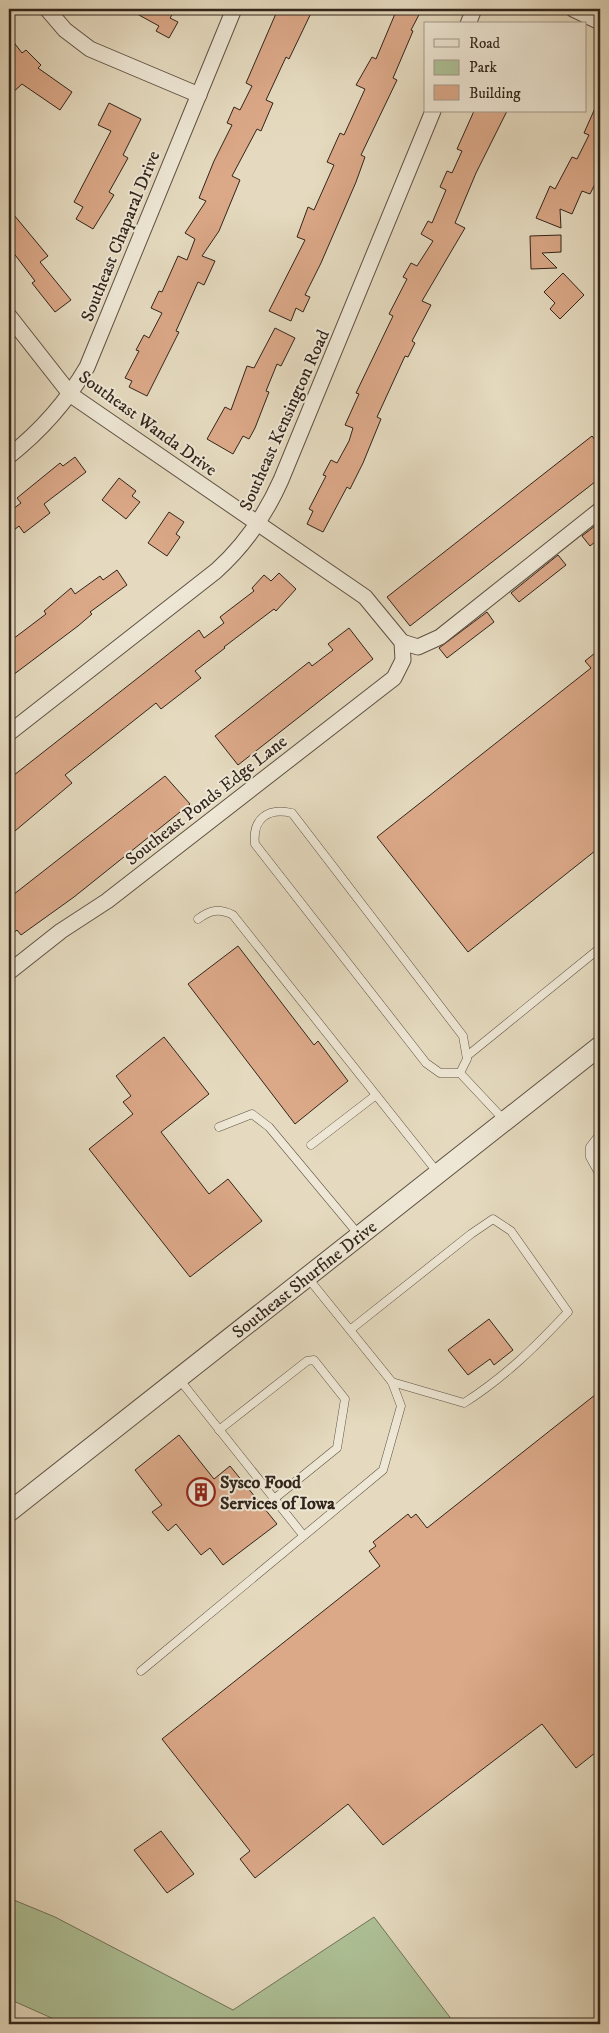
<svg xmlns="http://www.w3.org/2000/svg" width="609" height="2033" viewBox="0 0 609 2033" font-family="'IM FELL DW Pica',serif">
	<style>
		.green { fill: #aec197; stroke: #707359 }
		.building { fill: #dba888; stroke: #32251b }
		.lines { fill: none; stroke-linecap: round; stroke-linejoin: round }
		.service-casing { stroke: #5f5244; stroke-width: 9 }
		.minor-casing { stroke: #5f5244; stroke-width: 17 }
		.tertiary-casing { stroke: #5f5244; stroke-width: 21 }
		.service { stroke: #eee7d5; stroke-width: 8 }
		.minor { stroke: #eee7d5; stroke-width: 15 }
		.tertiary { stroke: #eee7d5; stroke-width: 19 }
		.labels { text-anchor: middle; stroke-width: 4; stroke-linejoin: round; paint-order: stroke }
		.street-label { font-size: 18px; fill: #32251b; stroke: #eee7d5 }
		.poi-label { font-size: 18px; font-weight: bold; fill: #32251b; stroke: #eee7d5; text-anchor: start }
	</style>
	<rect width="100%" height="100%" fill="#e5dabf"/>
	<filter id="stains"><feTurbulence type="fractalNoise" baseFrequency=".004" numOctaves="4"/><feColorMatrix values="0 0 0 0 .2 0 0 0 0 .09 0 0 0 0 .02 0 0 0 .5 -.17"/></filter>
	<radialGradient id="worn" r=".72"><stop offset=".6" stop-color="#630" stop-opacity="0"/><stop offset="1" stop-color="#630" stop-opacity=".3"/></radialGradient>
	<polygon class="green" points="9,1898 55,1917 233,2010 374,1917 455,2024 65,2024 9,1999"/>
	<g class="building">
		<polygon points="128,9 176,9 170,18 178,22 169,38 156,31 159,26"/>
		<polygon points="278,9 313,9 289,59 286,57 266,100 273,103 261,131 257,129 232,176 240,180 219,231 202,256 215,261 204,285 198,282 176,331 179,332 147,396 129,387 132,381 125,378 139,351 136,350 144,335 149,338 162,313 151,308 159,291 162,292 178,256 187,260 195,239 185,233 206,201 199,198 214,161 232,125 227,123 234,107 240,110 252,86 246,83"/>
		<polygon points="397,9 422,9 411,30 413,31 393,78 397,80 361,155 365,157 356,182 321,263 305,295 310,297 303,312 296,308 291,321 269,311 305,240 297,237 308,207 314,210 334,165 327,162 340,133 344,135 365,89 356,85 372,57 376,59"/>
		<polygon points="9,36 22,53 26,50 41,65 38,68 72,92 60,110 22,84 9,96"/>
		<polygon points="600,97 600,174 590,194 582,191 572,214 560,209 561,228 536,218 550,186 555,189 572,157 577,159 589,135 584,133"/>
		<polygon points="109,103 141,119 123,155 128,158 109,192 114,195 93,229 76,219 83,207 74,202 111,131 98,125"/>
		<polygon points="474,111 507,111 476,173 455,223 465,228 422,301 431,305 412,341 415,343 408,357 405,356 377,417 381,419 363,463 350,489 347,487 323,532 307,524 313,511 309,509 326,476 323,475 331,460 337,463 349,441 353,428 345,425 359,394 356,393 393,316 389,314 407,279 403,277 411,263 417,266 433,241 421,234 428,221 432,223 446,190 440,187 447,171 452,173 462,151 457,149"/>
		<polygon points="9,209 48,256 40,262 71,300 55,312 32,283 35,281 9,247"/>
		<polygon points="561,235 561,252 542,253 557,268 531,269 530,236"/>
		<polygon points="563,273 584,295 560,319 550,309 555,303 544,292"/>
		<polygon points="275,328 295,338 281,366 277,364 266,391 269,392 255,428 249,439 243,436 233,454 207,439 225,407 231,410 247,366 254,368"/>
		<polygon points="592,436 600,446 600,478 410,626 387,597"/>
		<polygon points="75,457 86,472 44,504 50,513 24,533 19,526 9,534 9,512 21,503 17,498 60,463 63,466"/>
		<polygon points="119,478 136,491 132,496 140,502 126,519 102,500"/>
		<polygon points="169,512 184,522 176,534 180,537 167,556 148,543"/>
		<polygon points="600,522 600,538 590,546 582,536"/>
		<polygon points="558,555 566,565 519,602 511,593"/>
		<polygon points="117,570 127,585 90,612 92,614 78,626 9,678 9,642 46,614 44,611 71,588 75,594 100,576 103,580"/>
		<polygon points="279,573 296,589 276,611 274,609 224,647 225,648 195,671 201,678 161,709 156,703 65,775 72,783 9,836 9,779 199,630 204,638 224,623 220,617 254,591 252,588 264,575 271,581"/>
		<polygon points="487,612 494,622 447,658 439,648"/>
		<polygon points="349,628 373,659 238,765 215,736 309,662 312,666 333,650 328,644"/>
		<polygon points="600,649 600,847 468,952 377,837 591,668 585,661"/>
		<polygon points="165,776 190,804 74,897 21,935 17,930 9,937 9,898"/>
		<polygon points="238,946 314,1045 318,1041 348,1081 295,1124 188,984"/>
		<polygon points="164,1037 209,1094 161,1132 209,1194 228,1179 262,1221 190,1277 89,1149 133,1114 123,1102 131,1096 116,1076"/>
		<polygon points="489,1319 513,1350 494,1365 490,1359 468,1375 448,1350"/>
		<polygon points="600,1391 600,1749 576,1768 542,1724 383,1845 348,1804 255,1878 240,1859 250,1851 162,1739 380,1566 369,1551 376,1546 373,1542 408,1514 411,1518 416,1514 427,1528"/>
		<polygon points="179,1435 214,1479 230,1466 277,1524 223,1565 210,1548 201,1555 176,1524 168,1531 152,1512 162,1505 135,1470"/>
		<polygon points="161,1831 194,1874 167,1893 134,1850"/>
	</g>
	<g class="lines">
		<defs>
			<g id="service">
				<path d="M198,919C210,910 219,908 233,915L438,1173"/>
				<polyline points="467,1056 600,948"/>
				<path d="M460,1073L467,1059L463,1036L292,813C268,807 252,819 255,844L426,1063L440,1073H460L505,1121"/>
				<polyline points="219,1127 252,1114 269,1127 359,1235"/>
				<polyline points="600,1134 590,1147 590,1157 600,1175"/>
				<polyline points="311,1145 376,1095"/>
				<path d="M350,1330L471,1234L493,1219L511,1231L568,1312C535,1347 505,1377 464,1403L392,1382"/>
				<polyline points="179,1379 303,1535"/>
				<polyline points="219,1430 307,1361 314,1360 345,1399 337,1448 274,1499"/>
				<polyline points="141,1671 383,1470 401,1406 392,1382 308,1278"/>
			</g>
			<g id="minor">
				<polyline points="47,9 65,30 90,49 199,95"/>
				<polyline points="573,9 600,22"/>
				<polyline points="468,24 474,9"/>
				<polyline points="9,316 71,395 365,597 402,642 403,660 394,678 107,901 61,931 9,972"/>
				<path d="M9,456C42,430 66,403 87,367L234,9"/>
				<polyline points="402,642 418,647 440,637 600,510"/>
				<path d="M9,733L216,571C245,545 265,516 281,480L433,111"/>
			</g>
			<g id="tertiary">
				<path id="s1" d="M9,1512L600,1046"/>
			</g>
		</defs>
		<use href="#service" class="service-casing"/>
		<use href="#minor" class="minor-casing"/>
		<use href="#tertiary" class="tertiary-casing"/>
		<use href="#service" class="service"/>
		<use href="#minor" class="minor"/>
		<use href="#tertiary" class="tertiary"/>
	</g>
	<defs>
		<symbol id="building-ring" viewBox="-11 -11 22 22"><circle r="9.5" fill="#eee7d5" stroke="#8f2418" stroke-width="1.5"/><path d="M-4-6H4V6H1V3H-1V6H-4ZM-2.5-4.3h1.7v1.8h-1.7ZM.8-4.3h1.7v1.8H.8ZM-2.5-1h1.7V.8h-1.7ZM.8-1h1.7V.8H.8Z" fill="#8f2418"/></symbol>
	</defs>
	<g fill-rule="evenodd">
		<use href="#building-ring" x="185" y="1476" width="32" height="32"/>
	</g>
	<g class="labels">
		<g class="street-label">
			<text transform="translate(120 236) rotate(-68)" y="6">Southeast Chaparal Drive</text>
			<text transform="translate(284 420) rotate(-66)" y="6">Southeast Kensington Road</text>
			<text transform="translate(148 423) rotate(36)" y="6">Southeast Wanda Drive</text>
			<text transform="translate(206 800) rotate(-38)" y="6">Southeast Ponds Edge Lane</text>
			<text dy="6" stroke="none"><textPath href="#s1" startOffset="376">Southeast Shurfine Drive</textPath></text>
		</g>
		<g class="poi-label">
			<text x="220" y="1488">Sysco Food<tspan x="220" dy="21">Services of Iowa</tspan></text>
		</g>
	</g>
	<rect width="609" height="2033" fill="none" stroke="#e5dabf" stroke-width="30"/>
	<rect x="10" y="10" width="589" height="2013" fill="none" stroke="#32251b" stroke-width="2.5"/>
	<rect x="15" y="15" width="579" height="2003" fill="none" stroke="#32251b"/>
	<rect x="424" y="22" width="162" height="90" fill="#eee7d5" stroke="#a3998b"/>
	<rect x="434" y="39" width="25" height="8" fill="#eee7d5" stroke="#a3998b"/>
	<text x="469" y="48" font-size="15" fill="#32251b">Road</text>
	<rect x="434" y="60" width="25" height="15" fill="#aec197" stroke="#a3998b"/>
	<text x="469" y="72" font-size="15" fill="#32251b">Park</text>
	<rect x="434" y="85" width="25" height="15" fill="#dba888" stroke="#a3998b"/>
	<text x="469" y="98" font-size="15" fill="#32251b">Building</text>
	<rect width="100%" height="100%" filter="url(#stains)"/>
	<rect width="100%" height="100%" fill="url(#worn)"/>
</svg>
